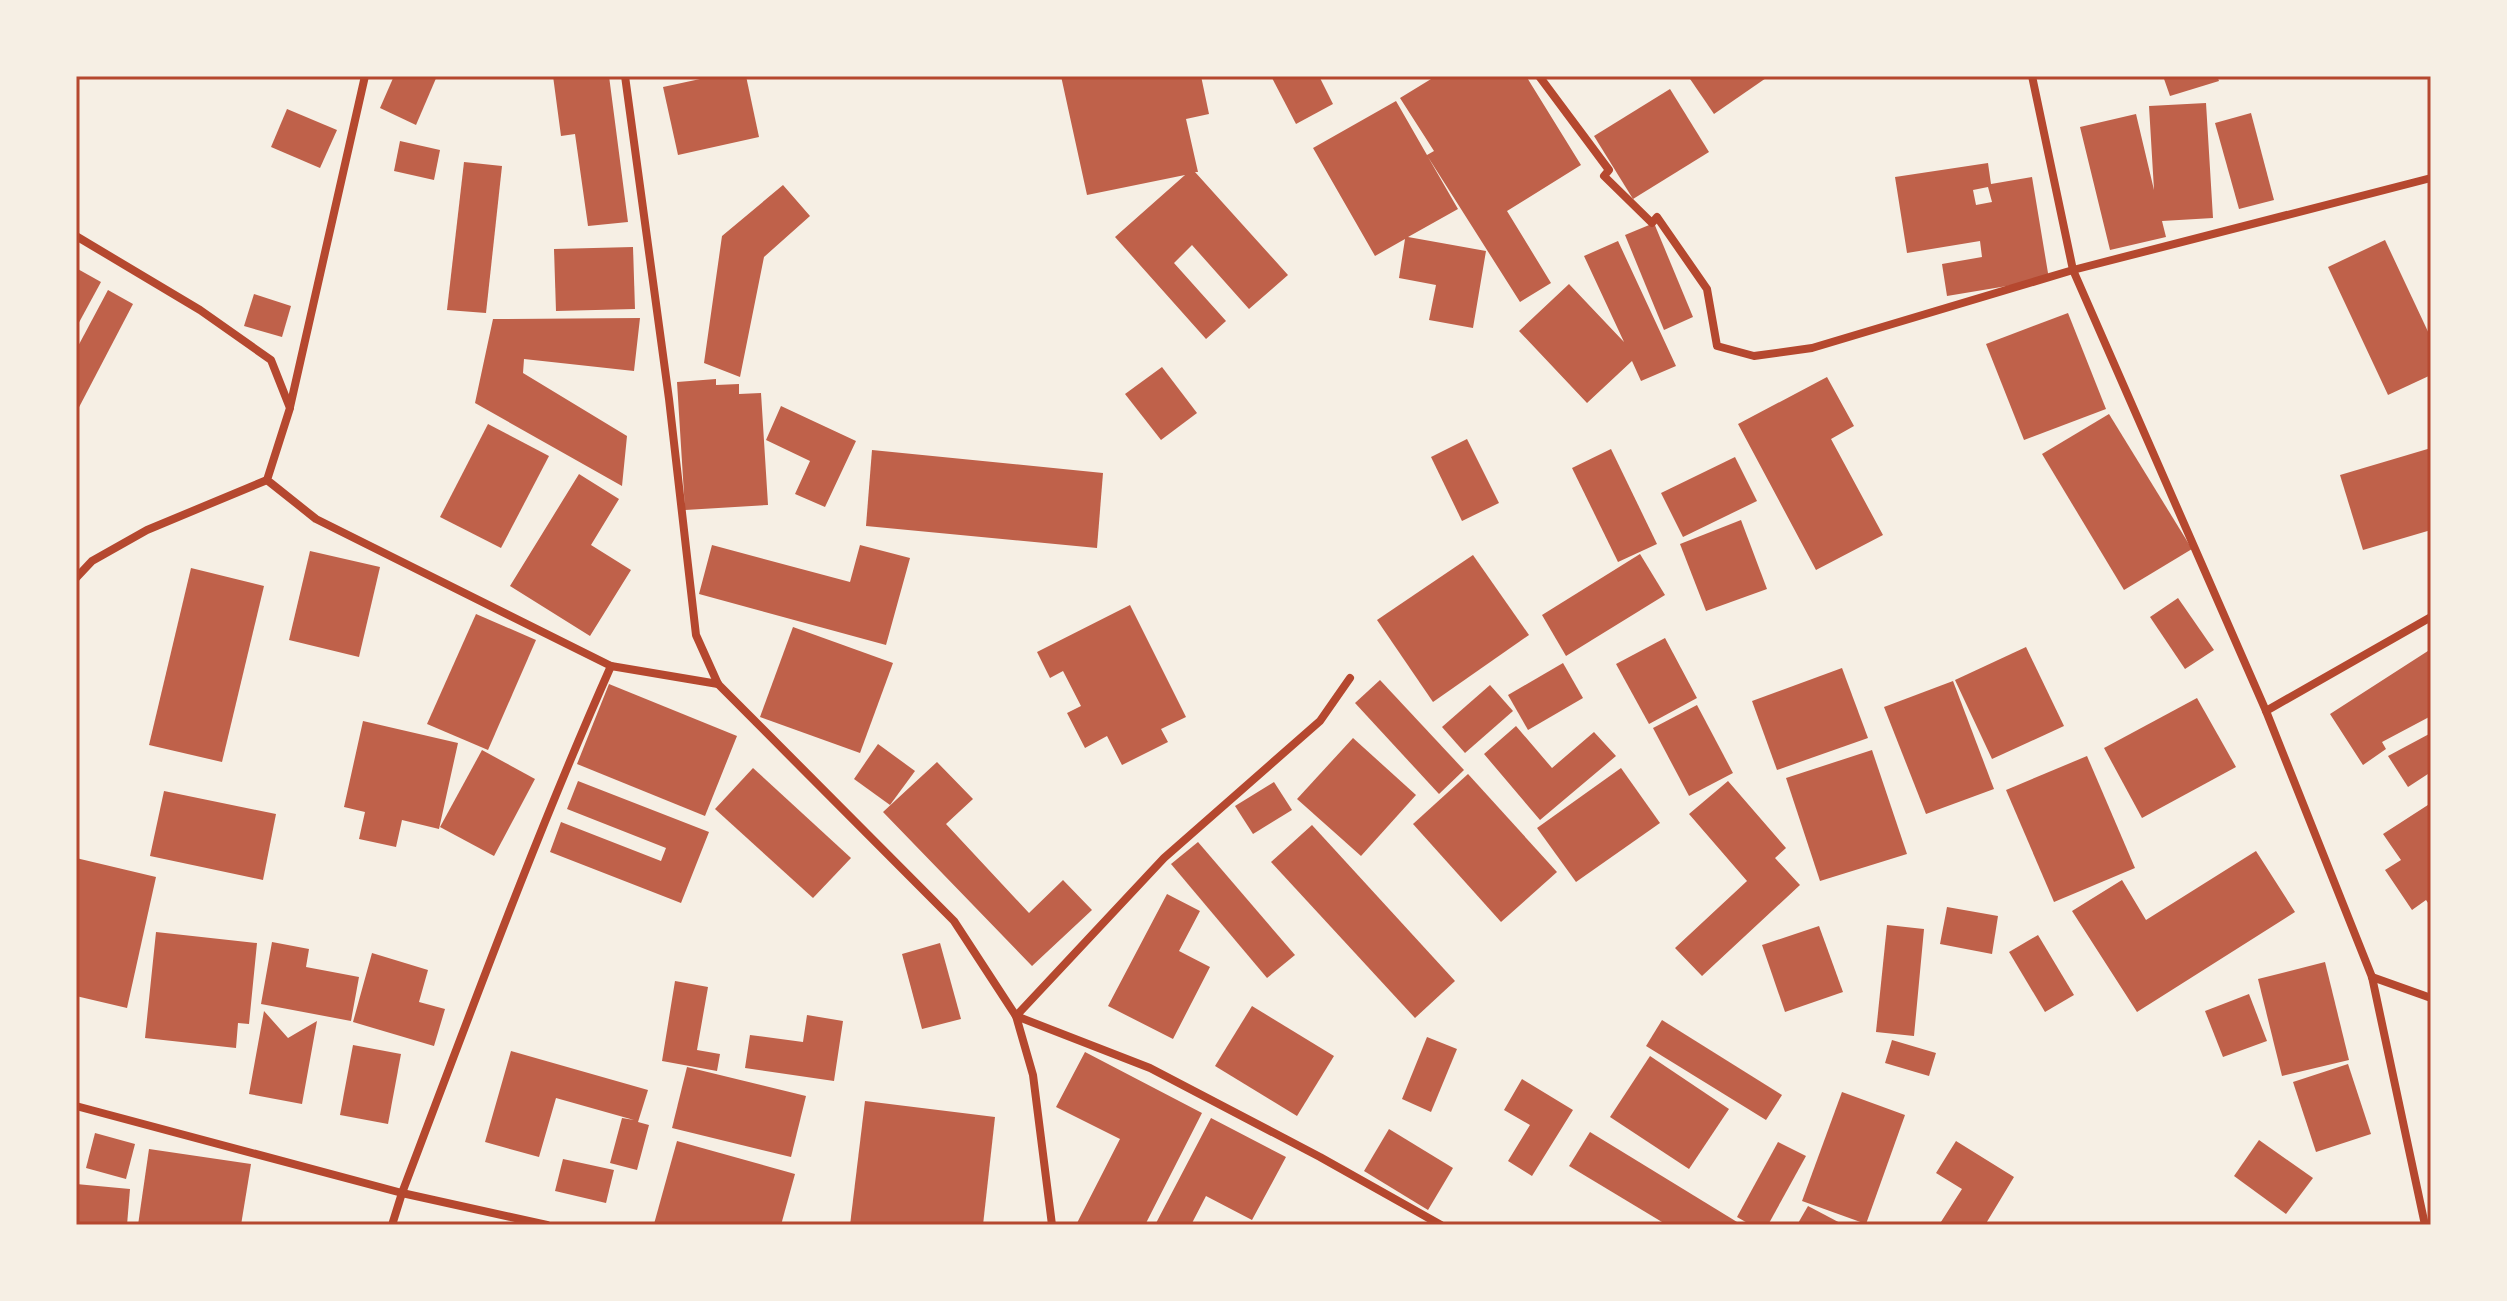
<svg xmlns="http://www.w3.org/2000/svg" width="2507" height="1301" viewBox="0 0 2507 1301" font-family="'Fira Sans',sans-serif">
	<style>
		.building { fill: #bf614a; fill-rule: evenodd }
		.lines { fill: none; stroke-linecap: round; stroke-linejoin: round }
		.minor { stroke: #b5482f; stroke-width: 8 }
		.neatline { fill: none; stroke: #b5482f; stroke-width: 3 }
	</style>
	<rect width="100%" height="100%" fill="#f6efe4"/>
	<g class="building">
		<polygon points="394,76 437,76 416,125 380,108"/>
		<polygon points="553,76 609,76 628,222 588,226 575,134 561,136"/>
		<polygon points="714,76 746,76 759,137 678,155 663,87"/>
		<polygon points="1061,76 1201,76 1209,114 1186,119 1198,172 1195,172 1288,275 1249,309 1192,245 1174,263 1226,321 1206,339 1115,237 1185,175 1087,195"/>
		<polygon points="1271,76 1319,76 1333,104 1296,124"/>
		<polygon points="1436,76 1526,76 1581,165 1507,211 1551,283 1520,302 1428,157 1458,209 1408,237 1486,251 1473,328 1429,320 1436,285 1399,278 1405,239 1375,256 1313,148 1396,101 1427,155 1434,151 1400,98"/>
		<polygon points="1688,76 1769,76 1714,114"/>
		<polygon points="2163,76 2217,76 2219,81 2170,96"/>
		<polygon points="1670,89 1709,152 1633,199 1594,136"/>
		<polygon points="2206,103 2213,218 2162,221 2166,237 2110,250 2080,127 2136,114 2154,190 2149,106"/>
		<polygon points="287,109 337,130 320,168 271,147"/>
		<polygon points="2251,113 2274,200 2239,209 2215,123"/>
		<polygon points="400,141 440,150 434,180 394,171"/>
		<polygon points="464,162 502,166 486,313 447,310"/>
		<path d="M1988,163L1991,184L2032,177L2049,279L1947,296L1942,264L1982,257L1980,241L1907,253L1895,177ZM1988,187L1992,202L1976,205L1973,190Z"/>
		<polygon points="783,185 810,216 764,257 740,377 704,363 722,236"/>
		<polygon points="1654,223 1693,317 1664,330 1625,235"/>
		<polygon points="2385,240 2431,338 2431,375 2388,395 2328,267"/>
		<polygon points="1618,241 1676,366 1641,381 1632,361 1587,403 1519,331 1569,284 1624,342 1584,256"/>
		<polygon points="633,247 635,309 556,311 554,249"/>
		<polygon points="76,268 101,282 76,328"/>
		<polygon points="108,290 133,304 76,413 76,350"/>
		<polygon points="254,294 291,306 282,337 244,326"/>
		<polygon points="2068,313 2106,409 2024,440 1986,344"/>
		<polygon points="640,318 634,371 524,359 523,373 627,436 622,486 475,403 493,319"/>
		<polygon points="1162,367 1197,413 1161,440 1125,394"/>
		<polygon points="1827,377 1854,426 1831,439 1883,535 1816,570 1738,424"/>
		<polygon points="716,379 716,385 739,384 739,394 761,393 768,505 685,510 677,382"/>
		<polygon points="781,406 856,441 825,507 795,494 810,461 766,440"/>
		<polygon points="2109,414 2192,549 2124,590 2042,454"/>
		<polygon points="488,424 549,456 501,548 440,517"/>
		<polygon points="1467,439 1499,503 1462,521 1431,457"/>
		<polygon points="2431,448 2431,530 2363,550 2340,475"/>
		<polygon points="1611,449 1657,544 1618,562 1572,468"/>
		<polygon points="872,450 1103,473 1097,548 866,526"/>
		<polygon points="1735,457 1757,501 1683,537 1661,493"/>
		<polygon points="579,474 619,499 591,545 631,570 590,636 510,586"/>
		<polygon points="1741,520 1767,589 1706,611 1680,544"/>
		<polygon points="712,545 850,582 860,545 910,558 886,645 699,594"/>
		<polygon points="310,551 380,567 359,657 289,640"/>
		<polygon points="1640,554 1665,595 1566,656 1542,615"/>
		<polygon points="1473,555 1529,635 1433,702 1377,620"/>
		<polygon points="191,568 264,586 222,762 149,745"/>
		<polygon points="2178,598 2214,650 2185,669 2150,617"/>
		<polygon points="1130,605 1186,717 1161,729 1168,742 1122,765 1107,736 1085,748 1067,713 1081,706 1063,671 1050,678 1037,652"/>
		<polygon points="476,614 536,640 488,750 427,724"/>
		<polygon points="793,627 893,663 860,753 760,717"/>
		<polygon points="1665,638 1697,698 1649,724 1616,664"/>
		<polygon points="2026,647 2064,726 1992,759 1955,680"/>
		<polygon points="2431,649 2431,716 2382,742 2386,749 2363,765 2330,714"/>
		<polygon points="1563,663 1583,698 1528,730 1508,695"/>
		<polygon points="1842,668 1868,738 1777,770 1752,701"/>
		<polygon points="1380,680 1464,770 1439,794 1355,703"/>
		<polygon points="1953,681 1994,789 1926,814 1884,707"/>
		<polygon points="609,684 737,736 705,816 577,764"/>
		<polygon points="1490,685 1513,711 1465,753 1442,727"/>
		<polygon points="2197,698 2236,767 2142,818 2104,748"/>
		<polygon points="1697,705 1733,773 1689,796 1653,728"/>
		<polygon points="363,721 458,743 439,829 402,820 396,847 359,839 365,812 344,807"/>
		<polygon points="1516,726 1552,768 1594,732 1616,756 1540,820 1484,754"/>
		<polygon points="2431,733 2431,772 2408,787 2388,756"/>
		<polygon points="1353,738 1416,795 1361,856 1297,799"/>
		<polygon points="878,744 915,771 890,805 854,779"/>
		<polygon points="482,750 535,779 494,856 440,827"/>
		<polygon points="1872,750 1907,854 1820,881 1786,778"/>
		<polygon points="2087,756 2135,868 2054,902 2006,790"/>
		<polygon points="937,762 973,799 946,824 1029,913 1063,880 1092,910 1032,966 883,812"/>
		<polygon points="753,768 851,858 813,898 715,809"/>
		<polygon points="1621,768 1660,823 1576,882 1537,828"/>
		<polygon points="1468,774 1557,872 1501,922 1413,824"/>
		<polygon points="578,781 709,832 681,903 550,852 561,822 661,861 666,848 567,809"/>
		<polygon points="1728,781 1786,848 1775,858 1800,885 1702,976 1675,948 1747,881 1689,814"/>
		<polygon points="1274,782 1292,810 1253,834 1235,806"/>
		<polygon points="164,791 276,814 263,880 150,856"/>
		<polygon points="2431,803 2431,907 2426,900 2412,910 2385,870 2401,860 2383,834"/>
		<polygon points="1312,825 1455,981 1415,1018 1271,862"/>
		<polygon points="1198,842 1295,955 1267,978 1171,864"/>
		<polygon points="2256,851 2295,912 2137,1012 2072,911 2122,880 2146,920"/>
		<polygon points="76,858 156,877 127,1008 76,996"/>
		<polygon points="1167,894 1200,911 1179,951 1210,967 1173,1039 1108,1006"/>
		<polygon points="1947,907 1998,916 1992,954 1940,944"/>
		<polygon points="1887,925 1924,929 1914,1036 1876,1032"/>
		<polygon points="1819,926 1843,992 1785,1012 1762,945"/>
		<polygon points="156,932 257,943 249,1024 238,1023 236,1048 145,1038"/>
		<polygon points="2038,935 2074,995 2045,1012 2009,952"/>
		<polygon points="272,942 309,949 306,967 359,977 351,1021 261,1004"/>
		<polygon points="940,943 961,1019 922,1029 902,954"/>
		<polygon points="372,953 428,970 419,1002 445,1009 434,1046 353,1022"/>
		<polygon points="2325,962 2349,1060 2282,1076 2258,979"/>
		<polygon points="675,981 708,987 697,1050 720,1054 717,1071 662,1061"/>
		<polygon points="2249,994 2267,1041 2223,1057 2205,1011"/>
		<polygon points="1252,1006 1334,1056 1297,1116 1215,1066"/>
		<polygon points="264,1011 288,1038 317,1021 302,1104 249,1094"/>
		<polygon points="807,1015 843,1021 834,1081 745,1068 750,1035 803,1042"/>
		<polygon points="1662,1020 1782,1095 1766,1120 1646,1046"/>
		<polygon points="1427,1037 1457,1049 1431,1112 1402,1099"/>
		<polygon points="1892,1040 1936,1053 1929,1076 1885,1063"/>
		<polygon points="353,1045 401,1054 388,1124 340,1115"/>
		<polygon points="511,1051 648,1090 638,1122 649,1125 637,1170 610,1163 622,1118 634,1120 556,1098 539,1157 485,1142"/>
		<polygon points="1085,1052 1202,1113 1145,1225 1082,1225 1077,1223 1120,1139 1056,1107"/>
		<polygon points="1650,1056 1729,1109 1689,1169 1610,1117"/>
		<polygon points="2348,1064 2371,1134 2316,1152 2293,1082"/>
		<polygon points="687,1067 806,1096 791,1157 672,1128"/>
		<polygon points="1522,1079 1573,1110 1532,1176 1508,1161 1530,1125 1504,1110"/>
		<polygon points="1842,1092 1905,1115 1866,1224 1802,1201"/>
		<polygon points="865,1101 995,1117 983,1225 850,1225"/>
		<polygon points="1211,1118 1286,1157 1252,1220 1206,1196 1191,1225 1155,1225"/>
		<polygon points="1389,1129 1453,1168 1428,1210 1364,1171"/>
		<polygon points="1590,1132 1742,1225 1667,1225 1569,1166"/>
		<polygon points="95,1133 135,1144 126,1179 86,1168"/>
		<polygon points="2259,1140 2313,1178 2286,1214 2234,1176"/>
		<polygon points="677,1141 795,1174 781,1225 654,1224"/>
		<polygon points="1956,1141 2014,1177 1985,1225 1939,1225 1962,1189 1936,1173"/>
		<polygon points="1778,1142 1806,1156 1768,1225 1751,1225 1737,1217"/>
		<polygon points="149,1149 251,1164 241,1225 138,1225"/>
		<polygon points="563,1159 614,1170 606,1203 555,1191"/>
		<polygon points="76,1184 130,1189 127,1225 76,1225"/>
		<polygon points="1808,1206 1844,1225 1797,1225"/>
	</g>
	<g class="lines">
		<g class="minor">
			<polyline points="625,76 669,399 696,635 718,684 954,921 1016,1016 1033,1075 1052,1225"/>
			<polyline points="1539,76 1609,170 1604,176 1652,223 1657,217 1707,289 1717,346 1754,356 1812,348 2073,270 2431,178"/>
			<polyline points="2032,76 2073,270 2266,711 2372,977 2425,1225"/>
			<polyline points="76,236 200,310 271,360 290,408 267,480 316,519 611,666 718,684"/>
			<polyline points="290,407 365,76"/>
			<polyline points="76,578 92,561 147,530 267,480"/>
			<polyline points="1350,678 1320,721 1164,858 1016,1016 1150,1068 1320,1157 1441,1225"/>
			<polyline points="2266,711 2431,617"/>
			<polyline points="2372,977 2431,998"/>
			<polyline points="76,1106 402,1193 547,1225"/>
			<path d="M392,1225L402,1193C469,1017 534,839 611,666"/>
		</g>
	</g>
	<rect width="2507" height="1301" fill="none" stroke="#f6efe4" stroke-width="156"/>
	<rect x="78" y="78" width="2351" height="1145" class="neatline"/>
</svg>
